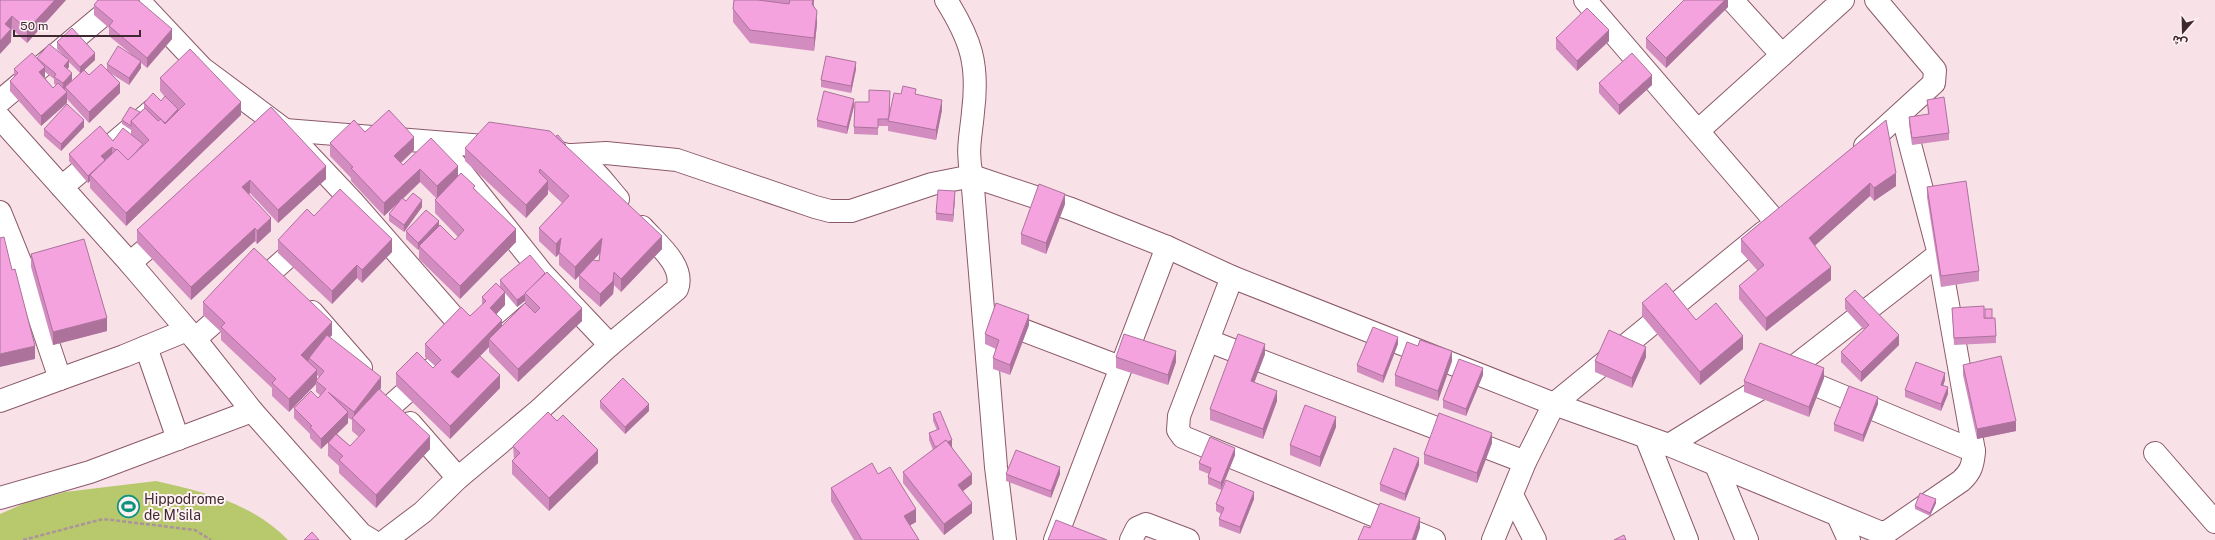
<svg xmlns="http://www.w3.org/2000/svg" width="2215" height="540" viewBox="0 0 2215 540" font-family="'Public Sans','Noto Sans Arabic',sans-serif">
	<style>
		.pitch { fill: #b8c86d }
		.lines { fill: none; stroke-linecap: round; stroke-linejoin: round }
		.minor-casing { stroke: #8b596a; stroke-width: 24 }
		.path { stroke: #ab949b; stroke-width: 2.5; stroke-dasharray: 4 2; stroke-linecap: butt }
		.minor { stroke: #fff; stroke-width: 22 }
		.wall { fill: #d38cc0; fill-rule: evenodd }
		.shaded-wall { fill: #ac729c }
		.building { fill: #f5a3df; stroke: #ac729c }
		.labels { text-anchor: middle; stroke-width: 4; stroke-linejoin: round; paint-order: stroke }
		.poi-label { font-size: 14px; fill: #3f2930; stroke: #fef2f5; text-anchor: start }
	</style>
	<rect width="100%" height="100%" fill="#f9e1e8"/>
	<path class="pitch" d="M156,481C204,492 252,503 288,540H0V514L25,503L65,492Z"/>
	<g class="lines">
		<defs>
			<g id="minor">
				<polyline points="138,0 202,68 285,130 352,201 470,336"/>
				<polyline points="1585,0 1776,222"/>
				<polyline points="1732,0 1782,55"/>
				<polyline points="0,101 121,0"/>
				<polyline points="0,118 130,263 195,339 252,411 361,534 371,540"/>
				<polyline points="1699,130 1843,0"/>
				<polyline points="269,143 285,130 497,147"/>
				<polyline points="440,145 542,273 610,345"/>
				<polyline points="1865,146 1934,83 1935,70 1876,0"/>
				<path d="M551,152C588,155 596,174 618,199"/>
				<path d="M572,155L606,153L677,160L815,207L830,211H851L932,184L972,176C966,151 971,136 973,112C979,64 971,40 946,0"/>
				<polyline points="62,187 153,110"/>
				<polyline points="0,212 23,269 60,379 124,356 187,330"/>
				<polyline points="130,263 167,231"/>
				<polyline points="1232,277 1179,416 1178,430 1183,437 1434,540"/>
				<polyline points="312,312 361,368"/>
				<polyline points="999,321 1120,367"/>
				<polyline points="481,326 534,280"/>
				<polyline points="195,339 307,240"/>
				<polyline points="1209,341 1525,462"/>
				<polyline points="146,347 178,439"/>
				<polyline points="1792,375 1974,451"/>
				<polyline points="0,401 60,379"/>
				<polyline points="393,404 457,347"/>
				<polyline points="410,423 458,478"/>
				<polyline points="1646,437 1687,540"/>
				<polyline points="1669,445 1786,373 1939,254"/>
				<polyline points="2155,453 2215,522"/>
				<polyline points="1716,465 1747,540"/>
				<polyline points="1512,495 1535,540"/>
				<polyline points="0,498 90,472 252,411"/>
				<polyline points="1838,516 1849,540"/>
				<path d="M386,540L423,512L458,478L537,412L610,345L677,289C686,266 656,243 642,227"/>
				<path d="M1005,540L996,467L972,176L1071,209L1167,247L1232,277L1554,404L1669,445L1884,534L1961,481C1971,472 1973,465 1974,451L1939,254L1902,114"/>
				<polyline points="1055,540 1167,247"/>
				<polyline points="1131,540 1137,528 1146,524 1188,540"/>
				<polyline points="1493,540 1525,462 1554,404 1764,232"/>
			</g>
		</defs>
		<use href="#minor" class="minor-casing"/>
		<polyline class="path" points="23,540 103,519 195,530 211,540"/>
		<use href="#minor" class="minor"/>
	</g>
	<g class="wall">
		<polygon points="0,0 66,0 27,43 12,29 11,30 11,42"/>
		<path d="M140,0V2L172,39L147,68L141,63V68L129,85L110,73L120,93L89,123L67,99V103L41,126L10,91V81L14,77V69L37,58L62,54L57,49V42L95,60L84,70L89,75L107,69V64L131,54L109,36V28L94,15V5ZM69,62L80,73L65,87L72,80L67,69L69,67ZM45,72L54,79V84L56,85L53,88L44,77H45Z"/>
		<polygon points="734,0 814,0 814,6 817,24 814,51 750,43 733,22 733,9"/>
		<polygon points="1728,0 1728,7 1666,68 1646,48 1646,38"/>
		<polygon points="1556,38 1609,41 1577,71 1556,49"/>
		<polygon points="856,69 851,93 821,87 821,80"/>
		<polygon points="160,78 241,115 126,226 90,188 90,181 88,183 69,161 69,154 131,134 131,130 122,124 122,120 140,112 144,109 144,103 161,101 165,97 160,91"/>
		<polygon points="1599,83 1652,85 1619,115 1599,93"/>
		<polygon points="901,94 916,94 942,110 936,140 888,131 888,126 878,126 878,135 854,134 854,127 869,102 890,98 890,112"/>
		<polygon points="1927,100 1949,133 1949,140 1912,145 1909,124 1909,117 1928,115"/>
		<polygon points="854,106 847,134 817,127 817,120"/>
		<polygon points="271,107 326,179 278,223 250,193 249,194 271,231 257,244 255,241 191,300 137,243 137,230"/>
		<polygon points="1886,120 1896,186 1874,201 1870,196 1815,245 1831,280 1766,331 1739,299 1739,286 1758,271 1741,252 1741,239"/>
		<polygon points="84,127 61,151 44,136 44,129"/>
		<polygon points="365,132 414,150 401,163 403,165 458,176 475,189 516,242 460,299 419,259 419,249 418,250 406,239 406,231 439,226 455,240 458,237 435,213 435,200 436,198 420,182 403,199 406,201 422,207 404,232 389,221 389,214 397,204 384,216 351,181 351,178 330,156 330,143"/>
		<path d="M566,146L662,249L621,292L614,285L613,294L600,307L579,288V276L575,280L559,265V254L556,257L539,241V228L562,203L548,190V194L526,218L465,161V148ZM600,253L599,261L593,260Z"/>
		<polygon points="1927,187 1979,271 1979,281 1941,287 1927,197"/>
		<polygon points="955,198 953,222 936,220 936,213"/>
		<polygon points="1065,204 1046,254 1021,244 1021,234"/>
		<polygon points="314,216 392,252 362,283 357,278 332,304 278,253 278,240"/>
		<polygon points="31,254 107,331 53,345 31,267"/>
		<path d="M500,280L582,321L518,382L489,352V347L458,378L500,388L450,439L396,386V373L433,368L435,366L425,357V344L470,316L482,305V297L500,287ZM505,293L517,307L525,301V303L502,326L496,314L505,305Z"/>
		<polygon points="1845,299 1899,345 1861,382 1841,362 1841,352 1864,330 1845,309"/>
		<path d="M203,302L332,335L330,337L381,388L380,389L430,449L376,508L339,473V466L328,456V443L331,440L321,449L310,438V434L294,418V408L318,398L320,395L316,392V384L289,412L272,396V388L221,340V332L203,315ZM317,375L319,377L317,380ZM348,418L352,420V431L359,437L350,446L337,434L348,423Z"/>
		<polygon points="1642,303 1696,320 1743,349 1700,385 1642,316"/>
		<polygon points="1952,308 1984,318 1992,318 1996,336 1996,343 1954,345"/>
		<polygon points="1029,325 1010,375 993,369 993,358 996,349 985,344 985,334"/>
		<polygon points="1398,344 1383,383 1357,372 1357,365"/>
		<polygon points="1265,354 1254,383 1277,401 1263,439 1210,420 1210,409"/>
		<polygon points="1116,357 1176,362 1168,385 1116,368"/>
		<polygon points="1646,357 1632,388 1595,372 1595,361"/>
		<polygon points="1452,361 1438,401 1395,386 1395,375"/>
		<polygon points="1963,365 2016,431 1977,439 1963,375"/>
		<polygon points="1483,375 1466,416 1443,408 1443,400"/>
		<polygon points="1824,378 1809,417 1744,392 1744,381"/>
		<polygon points="1945,380 1943,385 1948,394 1941,411 1905,397 1905,390"/>
		<polygon points="600,401 649,411 625,434 600,408"/>
		<polygon points="1878,404 1863,442 1834,431 1834,424"/>
		<polygon points="933,414 952,447 972,484 963,491 972,513 944,535 903,483 903,472 933,450 929,440 929,433 937,430 933,421"/>
		<polygon points="1336,427 1320,467 1290,455 1290,445"/>
		<polygon points="1492,443 1477,483 1424,464 1424,454"/>
		<polygon points="513,446 598,463 549,511 512,474 512,461 514,460"/>
		<polygon points="1235,455 1221,490 1208,484 1208,477 1209,474 1199,470 1199,463"/>
		<polygon points="1419,465 1405,501 1380,491 1380,484"/>
		<polygon points="878,474 916,522 910,525 919,540 854,540 831,501 831,488"/>
		<polygon points="1006,474 1060,474 1051,498 1006,481"/>
		<polygon points="1254,499 1240,534 1219,526 1219,519 1221,514 1216,511 1216,504"/>
		<polygon points="1936,503 1930,516 1915,509 1915,506"/>
	</g>
	<g class="shaded-wall">
		<polygon points="55,0 66,0 27,43 27,30"/>
		<polygon points="813,0 814,0 812,17 812,4"/>
		<polygon points="1725,0 1728,0 1728,7 1666,68 1666,58"/>
		<polygon points="817,11 817,24 814,51 814,38"/>
		<polygon points="12,16 11,42 0,54 0,41 5,24"/>
		<polygon points="172,29 172,39 147,68 147,58"/>
		<polygon points="1609,30 1609,41 1577,71 1577,61"/>
		<polygon points="95,53 95,60 80,74 80,67"/>
		<polygon points="69,60 69,67 64,73 64,66"/>
		<polygon points="141,61 141,68 129,85 129,78"/>
		<polygon points="856,62 856,69 851,93 851,86"/>
		<polygon points="45,67 45,77 39,82 39,72"/>
		<polygon points="72,73 72,80 63,91 63,83"/>
		<polygon points="1652,75 1652,85 1619,115 1619,105"/>
		<polygon points="120,83 120,93 89,123 89,112"/>
		<polygon points="67,92 67,103 41,126 41,116"/>
		<polygon points="854,99 854,106 847,134 847,127"/>
		<polygon points="942,100 942,110 936,140 936,130"/>
		<polygon points="241,102 241,115 126,226 126,213"/>
		<polygon points="178,109 178,116 165,130 165,123"/>
		<polygon points="84,120 84,127 61,151 61,144"/>
		<polygon points="414,137 414,150 394,169 394,156"/>
		<polygon points="112,147 112,154 101,163 101,156"/>
		<polygon points="105,160 90,175 90,181 88,183 88,176"/>
		<polygon points="326,166 326,179 278,223 278,210"/>
		<polygon points="458,166 458,180 437,199 437,186"/>
		<polygon points="420,169 420,182 384,216 384,203"/>
		<polygon points="1896,173 1896,186 1874,201 1874,188"/>
		<polygon points="250,180 250,193 242,200 242,187"/>
		<polygon points="548,181 548,194 526,218 526,205"/>
		<polygon points="1870,183 1870,196 1809,251 1809,238"/>
		<polygon points="955,191 955,198 953,222 953,215"/>
		<polygon points="1065,194 1065,204 1046,254 1046,243"/>
		<polygon points="422,200 422,207 404,232 404,225"/>
		<polygon points="271,218 271,231 257,244 257,231"/>
		<polygon points="439,221 439,229 419,246 419,249 418,250 418,243"/>
		<polygon points="255,228 255,241 191,300 191,287"/>
		<polygon points="516,229 516,242 460,299 460,286"/>
		<polygon points="662,236 662,249 621,292 621,279"/>
		<polygon points="561,238 559,254 556,257 556,244"/>
		<polygon points="602,238 602,251 575,280 575,267"/>
		<polygon points="392,239 392,252 362,283 362,270"/>
		<polygon points="357,265 357,278 332,304 332,291"/>
		<polygon points="1831,267 1831,280 1766,331 1766,318"/>
		<polygon points="614,272 614,285 613,294 600,307 600,294"/>
		<polygon points="505,292 505,305 490,321 490,308"/>
		<polygon points="525,294 525,301 517,307 517,300"/>
		<polygon points="582,308 582,321 518,382 518,369"/>
		<polygon points="1029,315 1029,325 1010,375 1010,365"/>
		<polygon points="107,318 107,331 53,345 53,332"/>
		<polygon points="502,320 502,333 489,339 489,347 451,385 451,372"/>
		<polygon points="332,322 332,335 309,359 309,358 309,360 301,368 301,355"/>
		<polygon points="1899,335 1899,345 1861,382 1861,372"/>
		<polygon points="1743,336 1743,349 1700,385 1700,372"/>
		<polygon points="1398,337 1398,344 1383,383 1383,376"/>
		<polygon points="1265,344 1265,354 1251,391 1251,381"/>
		<polygon points="35,346 35,359 0,367 0,354"/>
		<polygon points="1646,347 1646,357 1632,388 1632,378"/>
		<polygon points="1176,351 1176,362 1168,385 1168,375"/>
		<polygon points="1452,351 1452,361 1438,401 1438,391"/>
		<polygon points="1483,368 1483,375 1466,416 1466,409"/>
		<polygon points="1824,368 1824,378 1809,417 1809,407"/>
		<polygon points="317,370 317,382 316,381 316,384 289,412 289,399"/>
		<polygon points="1945,373 1945,380 1941,392 1941,385"/>
		<polygon points="500,375 500,388 450,439 450,426"/>
		<polygon points="381,377 381,388 355,420 354,419 354,412"/>
		<polygon points="1948,387 1948,394 1941,411 1941,404"/>
		<polygon points="1277,391 1277,401 1263,439 1263,429"/>
		<polygon points="1878,397 1878,404 1863,442 1863,435"/>
		<polygon points="649,404 649,411 625,434 625,427"/>
		<polygon points="348,412 348,423 321,449 321,439"/>
		<polygon points="1336,417 1336,427 1320,467 1320,457"/>
		<polygon points="2016,421 2016,431 1977,439 1977,429"/>
		<polygon points="1492,433 1492,443 1477,483 1477,473"/>
		<polygon points="430,436 430,449 376,508 376,495"/>
		<polygon points="952,440 952,447 935,454 935,447"/>
		<polygon points="1235,448 1235,455 1221,490 1221,483"/>
		<polygon points="598,450 598,463 549,511 549,498"/>
		<polygon points="1419,458 1419,465 1405,501 1405,494"/>
		<polygon points="1060,467 1060,474 1051,498 1051,491"/>
		<polygon points="972,474 972,484 958,495 958,485"/>
		<polygon points="1254,492 1254,499 1240,534 1240,527"/>
		<polygon points="1936,499 1936,503 1930,516 1930,513"/>
		<polygon points="972,503 972,513 944,535 944,524"/>
		<polygon points="916,509 916,522 904,529 904,516"/>
		<polygon points="1420,518 1420,528 1416,540 1412,540"/>
	</g>
	<g class="building">
		<polygon points="0,0 55,0 27,30 12,16 5,24 11,29 0,41"/>
		<polygon points="98,0 138,0 172,29 147,58 109,26 113,21 94,5"/>
		<polygon points="734,0 758,0 789,4 790,0 813,0 812,4 817,11 814,38 750,30 733,9"/>
		<polygon points="1684,0 1725,0 1666,58 1646,38"/>
		<polygon points="1587,8 1609,30 1577,61 1556,38"/>
		<polygon points="72,28 95,53 80,67 57,42"/>
		<polygon points="49,44 69,60 64,66 72,73 63,83 54,77 56,74 37,58"/>
		<polygon points="118,46 141,61 129,78 107,64"/>
		<polygon points="190,49 241,102 126,213 90,175 117,149 128,160 149,140 131,121 145,108 158,121 161,119 165,124 185,104 160,78"/>
		<polygon points="32,53 45,67 39,72 53,88 58,83 67,92 41,116 10,81 18,73 14,69"/>
		<polygon points="1632,53 1652,75 1619,105 1599,83"/>
		<polygon points="826,56 856,62 851,86 821,80"/>
		<polygon points="101,64 120,83 89,112 65,87 84,70 89,75"/>
		<polygon points="903,86 916,89 915,94 942,100 936,130 888,121 894,93 901,94"/>
		<polygon points="869,90 890,91 889,115 888,119 878,119 878,128 854,127 855,102 869,102"/>
		<polygon points="824,91 854,99 847,127 817,120"/>
		<polygon points="153,93 161,101 165,96 178,109 165,123 144,103"/>
		<polygon points="1944,97 1949,133 1912,138 1909,117 1929,114 1927,100"/>
		<polygon points="67,104 84,120 61,144 44,129"/>
		<polygon points="130,107 140,112 131,121 131,126 122,120"/>
		<polygon points="271,107 326,166 278,210 250,180 242,187 271,218 257,231 255,228 191,287 137,230"/>
		<polygon points="389,110 414,137 394,156 403,165 431,138 458,166 437,186 420,169 384,203 351,168 353,167 330,143 354,120 365,132"/>
		<polygon points="1886,120 1896,173 1874,188 1870,183 1809,238 1831,267 1766,318 1739,286 1764,265 1741,239"/>
		<polygon points="489,122 550,131 662,236 621,279 614,272 613,281 600,294 579,275 593,260 599,261 602,238 575,267 559,252 561,238 556,244 539,228 569,196 540,169 539,172 548,181 526,205 465,148"/>
		<polygon points="100,126 113,141 123,128 143,144 135,153 128,160 117,149 116,150 112,147 101,156 105,160 88,176 69,154"/>
		<polygon points="558,135 566,145 565,145 556,136"/>
		<polygon points="461,173 475,186 473,188 516,229 460,286 419,246 440,225 455,240 464,230 435,200"/>
		<polygon points="1966,181 1979,271 1941,276 1927,187"/>
		<polygon points="1039,184 1065,194 1046,243 1021,234"/>
		<polygon points="340,189 392,239 362,270 357,265 332,291 278,240 307,209 314,216"/>
		<polygon points="938,190 955,191 953,215 936,213"/>
		<polygon points="413,193 422,200 404,225 389,214 402,198 406,201"/>
		<polygon points="426,210 439,221 418,243 406,231"/>
		<polygon points="4,237 12,270 15,269 35,346 0,354 0,238"/>
		<polygon points="84,239 107,318 53,332 31,254"/>
		<polygon points="254,248 332,322 301,355 317,370 289,399 272,383 276,379 221,327 225,323 203,302"/>
		<polygon points="530,255 545,273 525,294 517,300 500,280"/>
		<polygon points="547,272 582,308 518,369 489,339 525,303 535,313 540,308 525,293"/>
		<polygon points="496,283 505,292 490,308 502,320 451,372 458,378 480,356 500,375 450,426 396,373 417,352 433,368 441,360 425,344 461,307 470,316 486,301 482,297"/>
		<polygon points="1666,283 1696,320 1716,303 1743,336 1700,372 1642,303"/>
		<polygon points="1855,290 1899,335 1861,372 1841,352 1869,325 1845,299"/>
		<polygon points="996,303 1029,315 1010,365 993,358 999,340 985,334"/>
		<polygon points="1984,306 1984,318 1995,318 1996,336 1954,338 1952,308"/>
		<rect x="1985" y="309" width="7" height="9"/>
		<polygon points="1373,327 1398,337 1383,376 1357,365"/>
		<polygon points="1609,330 1646,347 1632,378 1595,361"/>
		<polygon points="1124,334 1176,351 1168,375 1116,357"/>
		<polygon points="1238,334 1265,344 1251,381 1277,391 1263,429 1210,409"/>
		<polygon points="327,335 381,377 354,412 328,392 348,412 321,439 310,427 312,426 294,408 311,391 318,398 326,389 316,381 324,371 309,358"/>
		<polygon points="1420,340 1452,351 1438,391 1395,375 1407,342 1418,346"/>
		<polygon points="1760,343 1824,368 1809,407 1744,381"/>
		<polygon points="2001,356 2016,421 1977,429 1963,365"/>
		<polygon points="1459,359 1483,368 1466,409 1443,400"/>
		<polygon points="1916,362 1945,373 1941,385 1948,387 1941,404 1905,390"/>
		<polygon points="623,378 649,404 625,427 600,401"/>
		<polygon points="1849,386 1878,397 1863,435 1834,424"/>
		<polygon points="379,389 430,436 376,495 339,460 343,456 328,443 336,434 350,446 365,430 352,418"/>
		<polygon points="1305,405 1336,417 1320,457 1290,445"/>
		<polygon points="940,411 952,440 947,442 946,440 938,446 935,447 929,433 939,429 933,414"/>
		<polygon points="548,412 557,421 563,415 598,450 549,498 512,461 520,453 513,446"/>
		<polygon points="1439,413 1492,433 1477,473 1424,454"/>
		<polygon points="1210,437 1235,448 1221,483 1208,477 1211,468 1199,463"/>
		<polygon points="946,440 972,474 958,485 972,503 944,524 903,472"/>
		<polygon points="1394,448 1419,458 1405,494 1380,484"/>
		<polygon points="1016,450 1060,467 1051,491 1006,474"/>
		<polygon points="872,463 878,474 890,467 916,509 904,516 919,540 862,540 831,488"/>
		<polygon points="1226,480 1254,492 1240,527 1219,519 1224,508 1216,504"/>
		<polygon points="1920,493 1936,499 1930,513 1915,506"/>
		<polygon points="1380,503 1420,518 1412,540 1358,540 1364,526 1370,528"/>
		<polygon points="1056,520 1107,540 1048,540"/>
		<polygon points="312,532 319,540 304,540"/>
		<polygon points="1624,535 1626,540 1614,540"/>
	</g>
	<defs>
		<symbol id="stadium-ring" viewBox="-11 -11 22 22"><circle r="9.5" fill="#fef2f5" stroke="#0d937d" stroke-width="1.5"/><path d="M0-5a6.5 5 0 1 0 0 10a6.5 5 0 1 0 0-10ZM-3.5-1.8h7v3.6h-7Z" fill="#0d937d"/></symbol>
	</defs>
	<g fill-rule="evenodd">
		<use href="#stadium-ring" x="116" y="494" width="25" height="25"/>
	</g>
	<g class="labels">
		<g class="poi-label">
			<text x="144" y="504">Hippodrome<tspan x="144" dy="16">de M'sila</tspan></text>
		</g>
	</g>
	<g transform="translate(2183 32) rotate(200)" stroke="#fef2f5" stroke-width="3" paint-order="stroke">
	<path d="M0-3L7 15L0 10L-7 15Z" fill="#3f2930"/>
	<text y="-6" font-size="11" font-weight="bold" text-anchor="middle" fill="#3f2930">ش</text>
	</g>
	<path d="M14 30v6h126v-6" fill="none" stroke="#3f2930" stroke-width="2"/>
	<text x="20" y="30" font-size="12" fill="#3f2930" stroke="#fef2f5" stroke-width="3" paint-order="stroke">50 m</text>
</svg>
